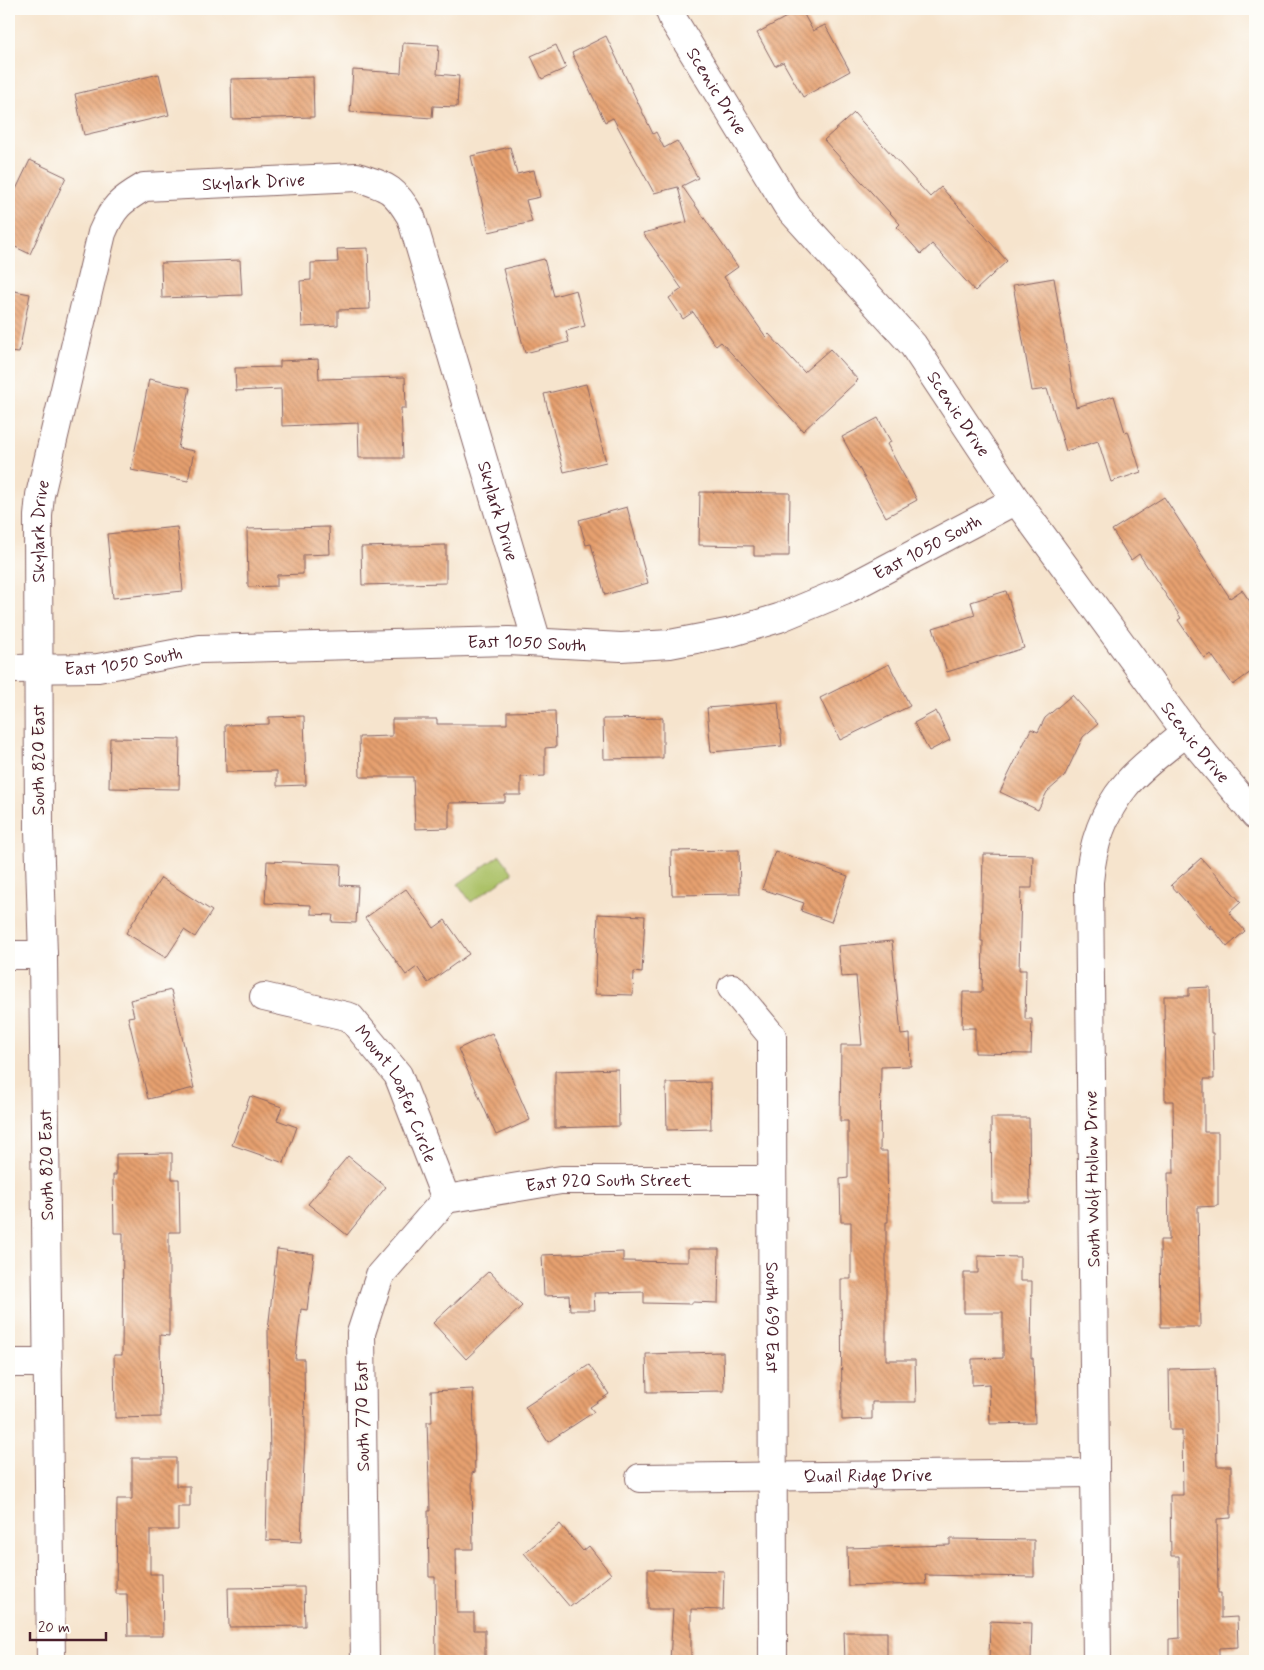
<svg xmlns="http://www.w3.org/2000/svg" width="1264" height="1670" viewBox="0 0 1264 1670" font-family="Mynerve,sans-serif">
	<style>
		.grass { fill: #abc166; stroke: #7a7048 }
		.building { fill: url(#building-back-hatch) }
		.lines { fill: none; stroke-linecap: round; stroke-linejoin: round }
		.minor-casing { stroke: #866464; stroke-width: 30 }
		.minor { stroke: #fff; stroke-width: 28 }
		.labels { text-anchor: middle; stroke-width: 4; stroke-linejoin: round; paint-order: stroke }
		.street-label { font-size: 18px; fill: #4a1f2b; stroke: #fdfcf7 }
	</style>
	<defs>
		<pattern id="building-back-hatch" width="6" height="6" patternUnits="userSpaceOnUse" patternTransform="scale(1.25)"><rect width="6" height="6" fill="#e6a06f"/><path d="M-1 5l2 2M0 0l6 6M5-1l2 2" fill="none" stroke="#bc825b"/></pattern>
	</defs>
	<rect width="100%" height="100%" fill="#fdfcf7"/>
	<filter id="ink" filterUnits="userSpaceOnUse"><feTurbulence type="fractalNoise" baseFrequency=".02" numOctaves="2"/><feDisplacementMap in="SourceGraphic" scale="10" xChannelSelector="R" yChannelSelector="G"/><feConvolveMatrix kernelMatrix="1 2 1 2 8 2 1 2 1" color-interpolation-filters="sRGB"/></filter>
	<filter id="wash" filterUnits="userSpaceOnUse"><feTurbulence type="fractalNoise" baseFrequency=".0096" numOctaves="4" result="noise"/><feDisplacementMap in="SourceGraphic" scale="20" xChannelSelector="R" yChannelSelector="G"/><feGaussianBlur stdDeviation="1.12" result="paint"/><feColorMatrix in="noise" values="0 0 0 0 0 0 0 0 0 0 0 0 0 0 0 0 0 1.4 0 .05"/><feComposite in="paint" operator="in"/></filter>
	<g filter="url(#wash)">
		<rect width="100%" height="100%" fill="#f6e4cd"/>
		<polygon class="grass" points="500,855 513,873 471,902 458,884"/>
		<g id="blocks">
			<g class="building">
				<polygon points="801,9 813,31 825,25 850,71 803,97 783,62 775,66 757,33"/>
				<polygon points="606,36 653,134 656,132 664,148 677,141 698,178 682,186 738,267 724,277 766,337 769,334 804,372 830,349 858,380 803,431 721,342 716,346 693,312 683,319 669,298 682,289 643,233 687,222 678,187 654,193 613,118 605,122 572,53"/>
				<polygon points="403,43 439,45 437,74 459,76 457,107 433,106 432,118 350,112 353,70 401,73"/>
				<polygon points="556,45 566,68 542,79 531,56"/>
				<polygon points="159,74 169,115 84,135 75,94"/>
				<polygon points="313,77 314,117 232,119 231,79"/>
				<polygon points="854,113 930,197 941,187 1007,261 975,291 932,244 921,254 897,227 900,224 824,140"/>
				<polygon points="510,147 517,174 534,170 540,197 526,200 532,222 489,232 471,156"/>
				<polygon points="30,160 66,177 30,254 9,244 9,204"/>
				<polygon points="368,248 370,309 338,310 338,325 302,327 300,281 311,280 311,263 338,262 337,249"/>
				<polygon points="544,259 554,296 576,290 585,326 566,331 569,342 525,353 503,269"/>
				<polygon points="240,260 242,295 162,298 161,263"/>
				<polygon points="1054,278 1076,407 1114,396 1125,432 1128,431 1141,472 1111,482 1098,441 1066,451 1047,389 1032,391 1013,285"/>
				<polygon points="9,290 30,294 19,353 9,352"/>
				<polygon points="318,359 319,379 405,377 406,408 401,408 403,458 359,458 358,423 282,426 281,389 236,391 235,368 280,367 280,361"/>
				<polygon points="149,379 190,388 178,448 194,451 188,481 131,470"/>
				<polygon points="586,384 606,462 564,472 544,394"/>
				<polygon points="878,418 891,442 887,444 917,500 886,517 842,437"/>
				<polygon points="700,492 790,493 789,556 754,556 754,546 699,545"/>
				<polygon points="1164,497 1230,598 1242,590 1255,609 1255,669 1233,685 1211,654 1204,658 1178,620 1181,618 1139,554 1131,560 1112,530"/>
				<polygon points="627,507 648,583 605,595 591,544 586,545 579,520"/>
				<polygon points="177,527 183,591 113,598 107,534"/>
				<polygon points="329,527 330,554 303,555 303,574 277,575 277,586 248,587 247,529"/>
				<polygon points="446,545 446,583 362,585 361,547"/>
				<polygon points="1006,591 1024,648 947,672 933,628 975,615 971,602"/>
				<polygon points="889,664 910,706 840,740 820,698"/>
				<polygon points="1072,695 1098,724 1083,737 1064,777 1047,792 1038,810 1000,792 1031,729 1038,732 1045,718"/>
				<polygon points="778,702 782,746 711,752 707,708"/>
				<polygon points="555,711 556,747 545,748 545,776 521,777 521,795 505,795 505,802 449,803 449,828 415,829 413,777 360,777 359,737 392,736 392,719 437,719 437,724 507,724 507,712"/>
				<polygon points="936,711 950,740 929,751 914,723"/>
				<polygon points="304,716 306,785 277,786 277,771 226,772 225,725 269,724 269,717"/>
				<polygon points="663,718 663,758 604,759 603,719"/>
				<polygon points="110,738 180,739 179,789 109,788"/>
				<polygon points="739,850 740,894 672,895 671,851"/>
				<polygon points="775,851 848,876 831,922 801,911 804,903 762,889"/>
				<polygon points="983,854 1033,855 1032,888 1021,888 1019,970 1026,970 1025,1019 1032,1019 1031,1054 975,1053 975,1028 962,1028 963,992 982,992 983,941 981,941"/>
				<polygon points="1201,858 1241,902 1229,913 1245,931 1227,947 1210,925 1210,929 1171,885"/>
				<polygon points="267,861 341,864 340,885 358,886 356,923 332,922 333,915 311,914 311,905 265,903"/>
				<polygon points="161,878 212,911 195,937 184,930 166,958 126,933"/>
				<polygon points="406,889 434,928 445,920 469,954 428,983 417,967 406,975 365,918"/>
				<polygon points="598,914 645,916 642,973 634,972 633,995 595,994"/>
				<polygon points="892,941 901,1035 910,1034 911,1066 881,1067 880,1151 887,1151 888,1222 886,1222 886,1360 915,1360 916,1402 872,1402 872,1419 842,1420 841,1279 851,1279 851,1222 841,1222 840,1179 848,1178 848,1121 840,1121 841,1045 862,1045 856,976 841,977 838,946"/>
				<polygon points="1210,987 1211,1033 1213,1033 1214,1079 1204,1079 1204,1132 1218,1132 1218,1206 1198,1207 1200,1327 1161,1327 1160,1240 1169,1240 1168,1173 1174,1173 1173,1101 1165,1101 1164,996 1189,996 1189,988"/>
				<polygon points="171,990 194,1088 148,1099 128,1017 134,1016 130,1000"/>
				<polygon points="492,1033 530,1120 496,1135 458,1049"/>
				<polygon points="618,1069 619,1126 555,1128 555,1071"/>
				<polygon points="710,1082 711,1129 667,1130 666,1083"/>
				<polygon points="250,1096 282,1107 277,1120 297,1127 284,1163 232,1145"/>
				<polygon points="991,1118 1029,1118 1030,1202 992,1202"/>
				<polygon points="172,1153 172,1179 179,1179 180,1232 169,1232 169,1336 160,1335 161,1417 115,1418 114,1355 122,1355 123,1233 114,1233 113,1175 116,1175 116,1154"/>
				<polygon points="348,1156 386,1187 347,1235 308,1204"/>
				<polygon points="277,1249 314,1254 307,1310 301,1309 295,1359 304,1359 305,1437 301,1542 266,1540 268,1459 270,1459 268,1330"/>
				<polygon points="688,1249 719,1249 718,1303 692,1302 692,1304 644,1303 644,1292 594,1293 595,1310 570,1310 569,1295 544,1296 542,1255 623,1252 623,1261 688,1262"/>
				<polygon points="978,1256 1020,1257 1020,1281 1032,1281 1031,1358 1033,1358 1035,1423 990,1424 989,1384 972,1385 972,1359 1003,1358 1003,1313 964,1313 964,1273 978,1273"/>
				<polygon points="489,1271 522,1306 466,1359 433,1323"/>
				<polygon points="723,1352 724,1391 647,1392 646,1354"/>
				<polygon points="589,1365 609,1394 590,1407 594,1412 548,1442 525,1407"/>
				<polygon points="1215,1368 1217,1466 1231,1466 1231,1518 1217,1519 1218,1593 1221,1593 1221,1618 1237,1617 1238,1647 1219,1648 1219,1661 1169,1661 1169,1639 1180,1638 1179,1556 1171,1556 1170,1495 1183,1495 1182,1430 1170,1430 1169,1369"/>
				<polygon points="473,1389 475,1472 472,1473 473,1549 456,1549 457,1613 474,1613 474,1630 485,1630 485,1661 436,1661 435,1577 429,1577 428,1511 430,1511 427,1422 432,1422 431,1391"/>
				<polygon points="132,1458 176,1458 176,1486 190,1486 190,1507 178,1507 178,1530 150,1530 150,1574 162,1574 163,1636 128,1636 127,1594 116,1594 117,1499 132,1499"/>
				<polygon points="560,1524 583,1551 589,1546 611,1574 570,1607 524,1553"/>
				<polygon points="950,1539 1034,1540 1034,1577 925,1575 926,1584 848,1586 847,1548 950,1545"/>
				<polygon points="648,1569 724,1571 723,1610 691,1609 691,1661 670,1661 673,1609 648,1609"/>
				<polygon points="304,1587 305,1626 229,1627 228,1588"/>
				<polygon points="990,1621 1032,1623 1031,1661 989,1661"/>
				<polygon points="844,1632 887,1632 887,1661 845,1661"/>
			</g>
		</g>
	</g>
	<g filter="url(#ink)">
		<use href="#blocks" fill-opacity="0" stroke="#866464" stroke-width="1"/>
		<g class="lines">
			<defs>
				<g id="minor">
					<path id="s1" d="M669,9L674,21L788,207L913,345L1016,500L1186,732L1255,815"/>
					<path id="s2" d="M9,669L98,668L200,649L509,641L621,647L670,644L732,632L779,618L844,591L1016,500"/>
					<polyline points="9,955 43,955"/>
					<path id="s3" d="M732,988L772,1036L773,1661"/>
					<path id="s4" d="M264,997L350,1017L398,1075L446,1199"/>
					<path id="s5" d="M446,1199L561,1180H772"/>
					<polyline points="9,1363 48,1363"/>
					<path id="s6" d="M640,1478L1094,1473"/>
					<path id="s7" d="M51,1661L43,955L39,831L38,516L40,495L102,233C113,207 120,201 144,187L357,177C388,187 394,188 411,217L537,642"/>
					<polyline points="365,1661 361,1333 380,1275 446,1199"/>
					<path d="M1097,1661L1089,882C1092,847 1102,814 1125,786C1141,766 1166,749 1186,732"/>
				</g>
			</defs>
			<use href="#minor" class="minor-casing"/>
			<use href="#minor" class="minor"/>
		</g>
	</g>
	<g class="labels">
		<g class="street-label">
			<text dy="6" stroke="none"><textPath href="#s1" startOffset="95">Scenic Drive</textPath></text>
			<text dy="6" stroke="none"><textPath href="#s7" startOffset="1609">Skylark Drive</textPath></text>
			<text dy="6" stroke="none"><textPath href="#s1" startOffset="500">Scenic Drive</textPath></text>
			<text dy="6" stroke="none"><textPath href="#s7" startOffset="2089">Skylark Drive</textPath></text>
			<text dy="6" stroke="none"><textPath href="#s7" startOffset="1130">Skylark Drive</textPath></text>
			<text dy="6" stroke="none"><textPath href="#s2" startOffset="940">East 1050 South</textPath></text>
			<text dy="6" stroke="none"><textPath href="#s2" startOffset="520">East 1050 South</textPath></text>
			<text dy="6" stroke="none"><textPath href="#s2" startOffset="115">East 1050 South</textPath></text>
			<text dy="6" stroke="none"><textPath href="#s1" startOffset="905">Scenic Drive</textPath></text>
			<text transform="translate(38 760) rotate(-90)" y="6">South 820 East</text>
			<text dy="6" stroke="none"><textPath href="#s4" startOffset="179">Mount Loafer Circle</textPath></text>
			<text transform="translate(46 1165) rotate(-91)" y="6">South 820 East</text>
			<text transform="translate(1092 1179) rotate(-91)" y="6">South Wolf Hollow Drive</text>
			<text dy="6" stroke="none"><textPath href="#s5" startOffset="164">East 920 South Street</textPath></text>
			<text dy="6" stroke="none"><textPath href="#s3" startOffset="344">South 690 East</textPath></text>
			<text transform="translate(362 1416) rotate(-91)" y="6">South 770 East</text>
			<text dy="6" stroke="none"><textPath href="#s6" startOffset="228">Quail Ridge Drive</textPath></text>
		</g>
	</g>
	<rect width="1264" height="1670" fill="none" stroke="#fdfcf7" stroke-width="30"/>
	<path d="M30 1632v8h76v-8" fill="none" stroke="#4a1f2b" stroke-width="2.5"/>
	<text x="38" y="1632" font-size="15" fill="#4a1f2b" stroke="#fdfcf7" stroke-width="4" paint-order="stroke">20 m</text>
</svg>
